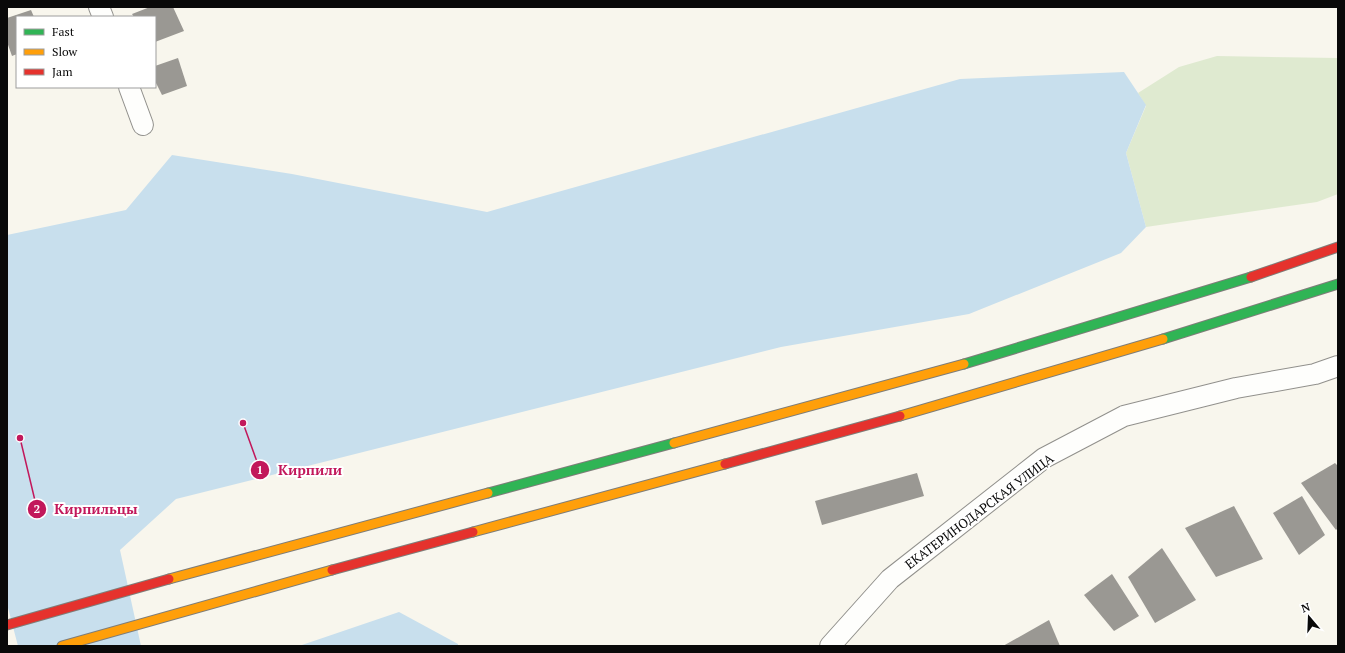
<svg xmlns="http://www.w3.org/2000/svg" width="1345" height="653" viewBox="0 0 1345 653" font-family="'PT Serif',serif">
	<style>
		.green { fill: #dfead0 }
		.water { fill: #c8dfed }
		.building { fill: #9a9893 }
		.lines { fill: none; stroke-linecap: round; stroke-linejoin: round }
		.street-casing { stroke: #91908c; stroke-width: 22 }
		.fast-casing { stroke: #7e7d79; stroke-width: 11 }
		.slow-casing { stroke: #7e7d79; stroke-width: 11 }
		.jam-casing { stroke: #7e7d79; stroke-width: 11 }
		.street { stroke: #fefefc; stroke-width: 20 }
		.fast { stroke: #30b455; stroke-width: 9 }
		.slow { stroke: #ff9f0a; stroke-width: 9 }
		.jam { stroke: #e5322d; stroke-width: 9 }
		.labels { text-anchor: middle; stroke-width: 4; stroke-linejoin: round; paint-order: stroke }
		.street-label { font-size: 13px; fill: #090909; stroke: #fff }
		.leader { fill: none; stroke: #c2185b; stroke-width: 1.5 }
		.callout-dot { fill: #c2185b; stroke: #fff; stroke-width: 1.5 }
		.mark-label { font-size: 12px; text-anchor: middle; font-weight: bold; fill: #fff }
		.callout-label { font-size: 14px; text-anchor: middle; font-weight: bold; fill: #c2185b; stroke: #fff; stroke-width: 4; stroke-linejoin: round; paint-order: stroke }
	</style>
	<rect width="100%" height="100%" fill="#f8f6ed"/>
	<polygon class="green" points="1217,56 1338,58 1338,194 1317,202 1146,227 1126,153 1146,106 1138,93 1179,67"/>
	<g class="water">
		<polygon points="1124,72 1146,105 1126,153 1146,227 1121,253 969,314 781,347 176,499 120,550 141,646 18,646 7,604 7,235 126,210 172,155 292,174 487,212 960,79"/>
		<polygon points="399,612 458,644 458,646 299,646"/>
	</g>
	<g class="building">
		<polygon points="150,7 173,7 184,31 155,42 155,17 134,17 132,14"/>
		<polygon points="31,10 34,17 17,17 17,54 12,56 7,42 7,18"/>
		<polygon points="178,58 187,86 162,95 155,81 155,66"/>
		<polygon points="1335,463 1338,466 1338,528 1336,530 1301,483"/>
		<polygon points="917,473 924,496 822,525 815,501"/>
		<polygon points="1302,496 1325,535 1299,555 1273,513"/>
		<polygon points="1234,506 1263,559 1216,577 1185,528"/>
		<polygon points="1162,548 1196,600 1155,623 1128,577"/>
		<polygon points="1112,574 1139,616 1114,631 1084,595"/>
		<polygon points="1049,620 1060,646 1003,646"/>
	</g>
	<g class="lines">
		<defs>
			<g id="street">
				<polyline points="99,7 103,17"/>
				<polyline points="129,87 143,125"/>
				<polyline points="830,646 890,579 1044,458 1124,416 1236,388 1315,374 1338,366"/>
			</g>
			<g id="fast">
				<polyline points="1163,339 1338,284"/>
				<polyline points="964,364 1251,277"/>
				<polyline points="488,493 674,443"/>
			</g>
			<g id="slow">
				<polyline points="900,416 1163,339"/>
				<polyline points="674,443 964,364"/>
				<polyline points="473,532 725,464"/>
				<polyline points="169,579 488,493"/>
				<polyline points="62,646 332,570"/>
			</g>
			<g id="jam">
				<polyline points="1251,277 1338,247"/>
				<polyline points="725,464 900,416"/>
				<polyline points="332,570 473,532"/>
				<polyline points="7,625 169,579"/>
			</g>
		</defs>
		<use href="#street" class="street-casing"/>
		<use href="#fast" class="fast-casing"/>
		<use href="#slow" class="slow-casing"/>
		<use href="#jam" class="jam-casing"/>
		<use href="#street" class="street"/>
		<use href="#fast" class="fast"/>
		<use href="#slow" class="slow"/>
		<use href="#jam" class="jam"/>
	</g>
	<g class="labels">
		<g class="street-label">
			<text transform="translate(979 511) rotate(-37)" y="5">ЕКАТЕРИНОДАРСКАЯ УЛИЦА</text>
		</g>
	</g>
	<path class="leader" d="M243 423L260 470M20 438L37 509"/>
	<g class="callout-dot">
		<circle cx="243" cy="423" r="4"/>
		<circle cx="20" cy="438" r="4"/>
		<circle cx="260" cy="470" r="10"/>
		<circle cx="37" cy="509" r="10"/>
	</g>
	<g class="mark-label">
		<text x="260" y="474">1</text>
		<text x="37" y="513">2</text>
	</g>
	<g class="callout-label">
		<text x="310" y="475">Кирпили</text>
		<text x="96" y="514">Кирпильцы</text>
	</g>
	<rect width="1345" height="653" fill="none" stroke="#090909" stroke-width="16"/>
	<rect x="16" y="16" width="140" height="72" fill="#ffffff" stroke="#9d9d9d"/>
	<rect x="24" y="29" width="20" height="6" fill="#30b455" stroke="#9d9d9d"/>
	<text x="52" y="36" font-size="12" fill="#090909">Fast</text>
	<rect x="24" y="49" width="20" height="6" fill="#ff9f0a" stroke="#9d9d9d"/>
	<text x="52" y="56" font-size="12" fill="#090909">Slow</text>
	<rect x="24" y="69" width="20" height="6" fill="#e5322d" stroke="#9d9d9d"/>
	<text x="52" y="76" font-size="12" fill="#090909">Jam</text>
	<g transform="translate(1309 617) rotate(341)" stroke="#ffffff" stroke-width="3" paint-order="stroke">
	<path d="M0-3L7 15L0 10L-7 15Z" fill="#090909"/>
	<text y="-6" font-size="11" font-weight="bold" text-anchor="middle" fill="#090909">N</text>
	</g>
</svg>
